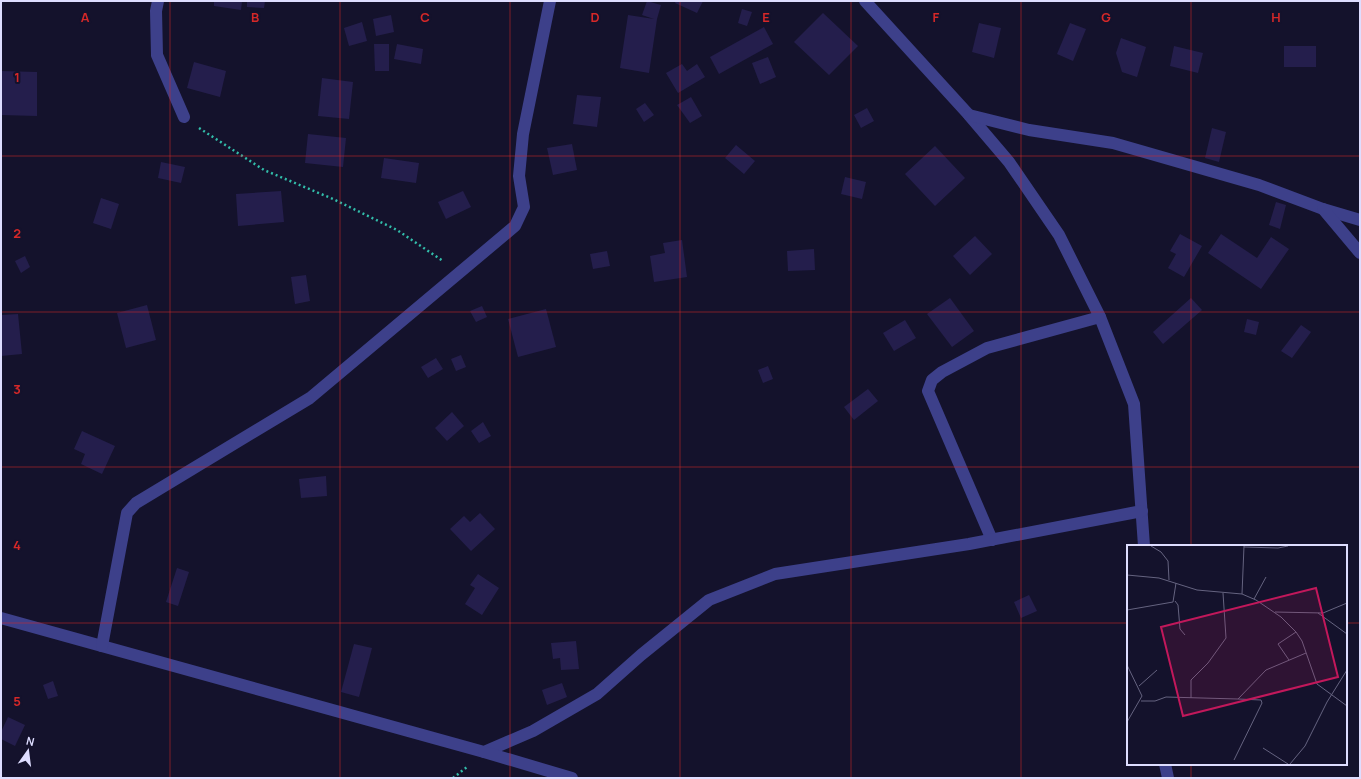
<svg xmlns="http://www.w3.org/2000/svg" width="1361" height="779" viewBox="0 0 1361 779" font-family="Manrope,sans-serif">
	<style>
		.building { fill: #241e4c }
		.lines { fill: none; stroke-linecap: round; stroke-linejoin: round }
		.path { stroke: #32bdaa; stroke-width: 2.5; stroke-dasharray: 2 3; stroke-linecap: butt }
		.street { stroke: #3d408a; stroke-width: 12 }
		.grid { fill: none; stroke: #d62828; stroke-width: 1; stroke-opacity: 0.55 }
		.inset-road { fill: none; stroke: #656380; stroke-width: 1 }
		.view { fill: #c2185b; fill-opacity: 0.15; stroke: #c2185b; stroke-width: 2 }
		.inset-edge { fill: none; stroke: #deddff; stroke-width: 2 }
		.grid-label { font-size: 13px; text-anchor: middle; font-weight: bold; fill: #d62828; stroke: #14122c; stroke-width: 4; stroke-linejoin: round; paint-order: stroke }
	</style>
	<rect width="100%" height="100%" fill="#14122c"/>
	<g class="building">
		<polygon points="214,1 242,1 241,10 214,6"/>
		<polygon points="247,1 265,1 264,8 247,7"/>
		<polygon points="647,1 661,5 657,19 649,73 620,68 628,15 654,19 642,15"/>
		<polygon points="676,1 703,1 697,13 675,3"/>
		<polygon points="742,9 752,12 747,26 738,23"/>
		<polygon points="823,13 858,46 829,75 794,42"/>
		<polygon points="391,15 394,32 376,36 373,19"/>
		<polygon points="362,22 367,41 349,46 344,28"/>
		<polygon points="979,23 1001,28 994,58 972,52"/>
		<polygon points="1070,23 1086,29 1073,61 1057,54"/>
		<polygon points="764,27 773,44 719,74 710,57"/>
		<polygon points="1121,38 1146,47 1137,77 1122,72 1116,53"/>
		<polygon points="374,44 389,44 389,71 375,71"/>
		<polygon points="397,44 423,49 421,64 394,59"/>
		<polygon points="1174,46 1203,53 1198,73 1170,66"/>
		<rect x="1284" y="46" width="32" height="21"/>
		<polygon points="768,57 776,77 760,84 752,63"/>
		<polygon points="194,62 226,71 220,97 187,88"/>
		<polygon points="682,64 687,71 697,64 705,77 678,93 666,73"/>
		<polygon points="1,71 37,72 37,116 1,115"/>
		<polygon points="322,78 353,82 349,119 318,116"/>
		<polygon points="577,95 601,97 597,127 573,124"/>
		<polygon points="691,97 702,116 690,123 677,105"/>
		<polygon points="645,103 654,115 644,122 636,109"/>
		<polygon points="867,108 874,121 861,128 854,115"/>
		<polygon points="1212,128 1226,132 1219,162 1205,158"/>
		<polygon points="308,134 346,138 343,167 305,163"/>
		<polygon points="572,144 577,170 553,175 547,148"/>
		<polygon points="736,145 755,161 744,174 725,158"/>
		<polygon points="935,146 965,178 935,206 905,174"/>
		<polygon points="384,158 419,163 416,183 381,178"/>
		<polygon points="161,162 185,167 181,183 158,178"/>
		<polygon points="845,177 866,182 862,199 841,194"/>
		<polygon points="281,191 284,222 238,226 236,194"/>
		<polygon points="463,191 471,207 446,219 438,202"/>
		<polygon points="101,198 119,204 111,229 93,223"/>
		<polygon points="1276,202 1286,205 1280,229 1269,225"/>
		<polygon points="1180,234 1202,246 1184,277 1168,268 1176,254 1170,251"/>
		<polygon points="1221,234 1257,258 1271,237 1289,249 1261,289 1208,253"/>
		<polygon points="975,236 992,254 970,275 953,256"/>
		<polygon points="682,240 687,277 654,282 650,256 665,253 663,243"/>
		<polygon points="814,249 815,270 788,271 787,251"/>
		<polygon points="607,251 610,266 593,269 590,254"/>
		<polygon points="25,256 30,267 21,273 15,261"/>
		<polygon points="306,275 310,301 295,304 291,277"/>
		<polygon points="950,298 974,331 952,347 927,314"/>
		<polygon points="1191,298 1202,310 1163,344 1153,332"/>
		<polygon points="147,305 156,340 126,348 117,313"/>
		<polygon points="482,306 487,317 476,322 470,311"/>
		<polygon points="546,309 556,347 518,357 508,319"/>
		<polygon points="18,314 22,354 1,356 1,315"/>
		<polygon points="1247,319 1259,322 1256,335 1244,332"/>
		<polygon points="905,320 916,338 894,351 883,333"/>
		<polygon points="1301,325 1311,332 1292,358 1281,351"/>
		<polygon points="461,355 466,367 456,371 451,359"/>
		<polygon points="436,358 443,369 428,378 421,367"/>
		<polygon points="768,366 773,379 763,383 758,370"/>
		<polygon points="868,389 878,401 854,420 844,407"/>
		<polygon points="452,412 464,426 447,441 435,428"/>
		<polygon points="483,422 491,436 479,443 471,431"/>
		<polygon points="82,431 115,446 102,474 81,464 85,454 74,449"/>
		<polygon points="326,476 327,496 301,498 299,479"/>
		<polygon points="480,513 495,529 471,551 450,529 464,516 470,522"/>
		<polygon points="177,568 189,572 178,606 166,602"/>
		<polygon points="478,574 499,588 482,615 465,604 475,588 470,585"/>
		<polygon points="1029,595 1037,611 1021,618 1014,602"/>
		<polygon points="576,641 579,669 561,670 560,658 553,659 551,643"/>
		<polygon points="354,644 372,648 359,697 341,692"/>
		<polygon points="53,681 58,696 48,699 43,685"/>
		<polygon points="562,683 567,697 547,705 542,690"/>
		<polygon points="8,717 25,725 15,746 1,739 1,732"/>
	</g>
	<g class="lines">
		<g class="path">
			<polyline points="199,128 264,170 333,199 397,230 443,261"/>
			<polyline points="453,778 467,767"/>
		</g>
		<g class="street">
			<polyline points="158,1 156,11 157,55 184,117"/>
			<polyline points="865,1 969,115 1009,162 1059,235 1100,317 1134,404 1144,546"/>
			<polyline points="969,115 1029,130 1113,143 1259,185 1323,209 1360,220"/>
			<polyline points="1323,209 1360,253"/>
			<polyline points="992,540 928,391 932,380 942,372 987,348 1100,317"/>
			<polyline points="1,618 484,752 533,731 597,694 641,655 709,600 775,574 969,544 1142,511"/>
			<polyline points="102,646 127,513 136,503 310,398 515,226 524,207 519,176 523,134 550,1"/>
			<polyline points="484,752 572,778"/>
			<polyline points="1165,764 1168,778"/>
		</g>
	</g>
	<path class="grid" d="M170,1V778M340,1V778M510,1V778M680,1V778M851,1V778M1021,1V778M1191,1V546M1,156H1360M1,312H1360M1,467H1360M1,623H1128M1346,623H1360M1191,764V778"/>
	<g transform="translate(1127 545)">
		<rect width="220" height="220" fill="#14122c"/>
		<path class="inset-road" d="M24,1L34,7L41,16L42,35M117,2L151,3L161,1M0,30L32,33L70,45L115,49L129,55L154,72L169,87L175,96L190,139L220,161M115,49L117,1M127,54L139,32M48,56L51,60L53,84L58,90M0,65L46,57L49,38M148,67L196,68L220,58M191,68L220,89M162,115L151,99L169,87M0,120L15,151L0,177M12,141L30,125M64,153V135L81,118L99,93L96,48M14,156H28L39,152L111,154L139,125L179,108M136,203L161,219M107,215L135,158L134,155L111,154M163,219L178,201L200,157L220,125"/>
		<path class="view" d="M189,43L211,132L56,171L34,82Z"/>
		<rect width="220" height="220" class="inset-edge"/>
	</g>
	<g class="grid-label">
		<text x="85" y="22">A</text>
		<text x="255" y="22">B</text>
		<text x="425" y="22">C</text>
		<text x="595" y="22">D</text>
		<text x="766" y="22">E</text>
		<text x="936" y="22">F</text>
		<text x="1106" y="22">G</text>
		<text x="1276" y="22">H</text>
		<text x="17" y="82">1</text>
		<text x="17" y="238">2</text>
		<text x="17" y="394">3</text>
		<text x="17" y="550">4</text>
		<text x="17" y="706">5</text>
	</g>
	<rect width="1361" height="779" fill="none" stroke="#deddff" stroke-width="4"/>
	<g transform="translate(28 751) rotate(14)" stroke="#14122c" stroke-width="3" paint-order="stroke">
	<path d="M0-3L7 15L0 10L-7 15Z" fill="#deddff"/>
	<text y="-6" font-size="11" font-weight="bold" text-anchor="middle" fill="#deddff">N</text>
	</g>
</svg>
